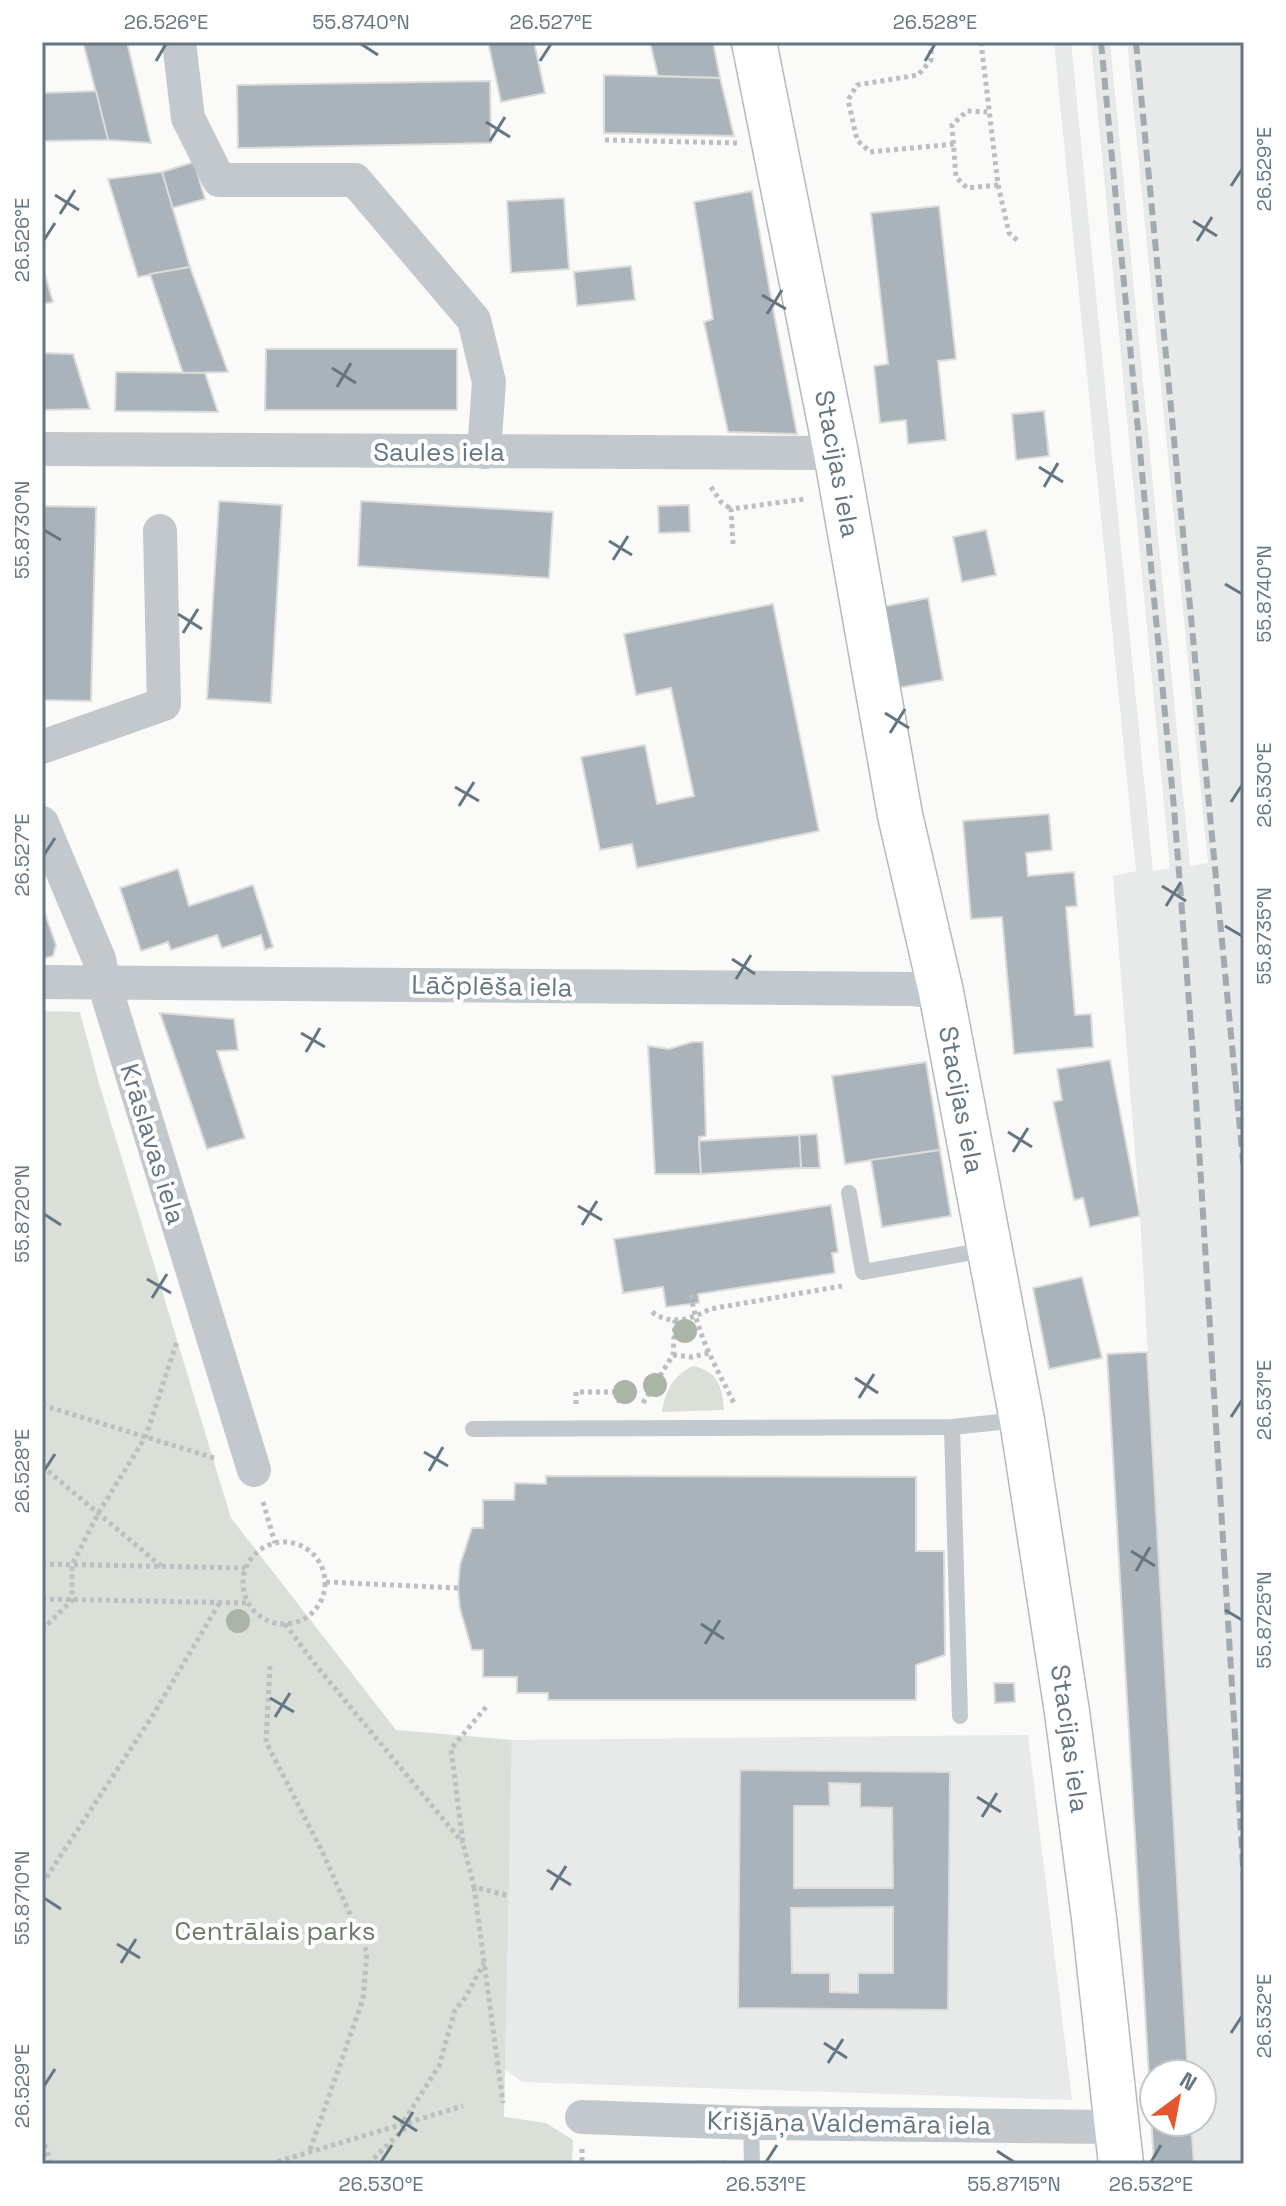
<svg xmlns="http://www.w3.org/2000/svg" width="1286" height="2206" viewBox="0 0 1286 2206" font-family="'Space Grotesk',sans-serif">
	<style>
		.built { fill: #e8e9e9 }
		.green { fill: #dadfd7 }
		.building { fill: #aab3b9; stroke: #dcdcda; stroke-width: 2; fill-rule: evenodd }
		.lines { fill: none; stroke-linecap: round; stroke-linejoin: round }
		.secondary-casing { stroke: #b3babf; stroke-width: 47 }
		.path { stroke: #bbbfc2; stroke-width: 5; stroke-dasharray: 4 4; stroke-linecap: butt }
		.lane { stroke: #c3c8cc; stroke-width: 16 }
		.street { stroke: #c3c8cc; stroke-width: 34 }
		.secondary { stroke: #fff; stroke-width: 44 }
		.rail { stroke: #a2aab0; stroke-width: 6; stroke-dasharray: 12 6; stroke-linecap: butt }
		.tree { fill: #aab4a7 }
		.ticks { fill: none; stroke: #657683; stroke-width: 3 }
		.labels { text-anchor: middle; stroke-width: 8; stroke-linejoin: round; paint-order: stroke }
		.street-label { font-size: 26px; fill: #657683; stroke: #fff }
		.park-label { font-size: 26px; fill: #687a64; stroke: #fff }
		.neatline { fill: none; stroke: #657683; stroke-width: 3 }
		.ticks-label { font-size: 20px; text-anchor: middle; fill: #657683 }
	</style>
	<rect width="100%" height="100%" fill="#fafaf8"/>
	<g class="built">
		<polygon points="1054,42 1071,42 1153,871 1170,868 1091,42 1110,42 1190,866 1208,863 1127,42 1244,42 1244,2164 1194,2164 1191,2122 1202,2122 1202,2074 1188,2074 1140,1215 1113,876 1136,871"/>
		<polygon points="1028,1735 1072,2100 522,2082 505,2070 512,1740"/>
	</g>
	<g class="green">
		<polygon points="42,1011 80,1012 98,1080 231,1518 396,1730 512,1740 504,2117 546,2123 573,2140 572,2164 42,2164"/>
		<path d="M693,1366C718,1371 722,1387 724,1410L662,1412C665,1392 673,1375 693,1366Z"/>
	</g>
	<g class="building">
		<polygon points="83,42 127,42 151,143 108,140"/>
		<polygon points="488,42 534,42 545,93 501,102"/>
		<polygon points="650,42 713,42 720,78 658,76"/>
		<polygon points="604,75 720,78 734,136 604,133"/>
		<polygon points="490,81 491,143 238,148 237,85"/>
		<polygon points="96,91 108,140 42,141 42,93"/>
		<polygon points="194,162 205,199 172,208 162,172"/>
		<polygon points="162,172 190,267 138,277 108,179"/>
		<polygon points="752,191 774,314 797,434 728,432 704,322 713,319 694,202"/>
		<polygon points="564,198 569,269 511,273 507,201"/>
		<polygon points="939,206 956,359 938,361 946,440 908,444 906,420 880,423 874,366 888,364 871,213"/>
		<polygon points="42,265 53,302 42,304"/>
		<polygon points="631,266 635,300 577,306 574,272"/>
		<polygon points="190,267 228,372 183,373 150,274"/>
		<polygon points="266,349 457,349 457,410 265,410"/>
		<polygon points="42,353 73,354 90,409 42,410"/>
		<polygon points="116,372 205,373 218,412 115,411"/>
		<polygon points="1044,411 1049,456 1016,460 1012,414"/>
		<polygon points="219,501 282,505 271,703 207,699"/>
		<polygon points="361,501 553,512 549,578 358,566"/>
		<polygon points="689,505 690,532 659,533 658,506"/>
		<polygon points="42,506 96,507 91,701 42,700"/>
		<polygon points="986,530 996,575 962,582 953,537"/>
		<polygon points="928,598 943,680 897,688 881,607"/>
		<polygon points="773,604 819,831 637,868 632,844 600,850 581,757 645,745 657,804 694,796 671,688 636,695 624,634"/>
		<polygon points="1049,814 1052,850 1026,853 1028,876 1074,872 1077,906 1066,907 1075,1015 1091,1014 1093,1047 1014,1054 1002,917 971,919 963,821"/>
		<polygon points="178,869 189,906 253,885 273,947 265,950 261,935 222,948 217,935 171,950 168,942 141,951 120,888"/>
		<polygon points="42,905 56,945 53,956 42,959"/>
		<polygon points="160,1013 234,1019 238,1050 217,1051 245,1138 207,1149"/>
		<polygon points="692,1042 703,1042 706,1136 699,1137 701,1174 655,1174 648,1046 669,1049"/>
		<polygon points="1110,1060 1140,1216 1090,1227 1083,1198 1074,1200 1053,1102 1062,1100 1057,1069"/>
		<polygon points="926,1062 940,1150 845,1164 832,1076"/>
		<polygon points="817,1134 820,1168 801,1168 799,1135"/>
		<polygon points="799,1135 801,1168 701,1174 699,1141"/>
		<polygon points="940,1150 951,1216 882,1227 871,1160"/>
		<polygon points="831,1205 838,1252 832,1253 835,1273 698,1294 699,1303 666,1307 663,1287 623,1293 614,1239"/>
		<polygon points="1082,1277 1102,1358 1049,1369 1033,1288"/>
		<polygon points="1147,1352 1188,2074 1154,2074 1154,2122 1191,2122 1194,2164 1154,2164 1107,1354"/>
		<polygon points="546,1476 916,1477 916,1551 944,1551 945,1655 916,1665 916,1700 548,1700 548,1693 517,1693 517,1677 483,1677 483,1650 472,1650 460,1609 458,1588 460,1565 472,1528 483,1528 483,1500 514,1500 515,1483 546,1484"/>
		<polygon points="994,1683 1014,1683 1015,1702 995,1703"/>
		<path d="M740,1770L950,1772L948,2010L738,2008ZM829,1783L860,1784V1807L892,1808L893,1888H794V1806H830ZM893,1907V1973H858V1993L830,1992V1973H792L791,1908Z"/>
	</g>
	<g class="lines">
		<defs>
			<g id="secondary">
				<path id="s1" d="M754,42L836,453L900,815L941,992L1022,1420L1067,1712L1094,1918L1121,2164"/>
			</g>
		</defs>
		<use href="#secondary" class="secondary-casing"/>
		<g class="path">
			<polyline points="931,42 931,60 918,75 857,85 848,100 857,140 870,152 954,144"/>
			<polyline points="981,42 998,185 967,188 956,177 952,125 967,111 987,112"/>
			<polyline points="605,140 737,143"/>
			<polyline points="998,185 1009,233 1018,241"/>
			<polyline points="711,487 721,502 731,509"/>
			<polyline points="733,544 731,509 805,499"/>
			<path d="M691,1295C697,1335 717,1369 735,1405"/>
			<path d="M652,1312C671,1326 692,1319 710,1309L842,1286"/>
			<polyline points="673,1355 692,1357 709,1353"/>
			<polyline points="643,1403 673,1355 675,1320"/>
			<polyline points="576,1404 576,1392 619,1392 619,1403"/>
			<polyline points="42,1405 214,1458"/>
			<polyline points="42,1466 161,1566"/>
			<polyline points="263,1502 275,1543"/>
			<circle cx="284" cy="1583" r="41"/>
			<polyline points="42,1564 245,1568"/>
			<polyline points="326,1582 458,1588"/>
			<polyline points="42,1599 247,1603"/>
			<polyline points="285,1624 314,1663 463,1843"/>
			<polyline points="42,1630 72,1600 72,1565 99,1512 146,1436 177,1341"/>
			<polyline points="270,1666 266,1742 322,1851 367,1952 363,1999 309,2153"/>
			<polyline points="486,1707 451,1749 463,1843 474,1887 509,1896"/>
			<polyline points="42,1884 153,1715 220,1602"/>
			<polyline points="474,1887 503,2103"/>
			<polyline points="404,2121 439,2066 455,2010 465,1998 484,1963"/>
			<polyline points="42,2137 51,2164"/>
			<polyline points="582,2149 582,2164"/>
			<polyline points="270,2164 463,2106"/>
			<polyline points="368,2164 413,2120"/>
			<polyline points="627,2164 730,2163"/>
		</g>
		<g class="lane">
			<polyline points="849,1193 863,1272 990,1249"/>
			<polyline points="952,1427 960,1716"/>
			<polyline points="473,1429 952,1427 1019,1420"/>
			<polyline points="751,2123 752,2164"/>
		</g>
		<g class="street">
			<polyline points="179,42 188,118 219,180 355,180 474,320 489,382 484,452"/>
			<polyline points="42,449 836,453"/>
			<polyline points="42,747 164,704 160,531"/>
			<polyline points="42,823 99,959 104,983 254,1470"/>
			<polyline points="42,982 912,989 941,992"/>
			<polyline points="582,2117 751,2123 1116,2127"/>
		</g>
		<use href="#secondary" class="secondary"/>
		<g class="rail">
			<polyline points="1101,42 1174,808 1194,1067 1244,1882"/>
			<polyline points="1136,42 1244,1171"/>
		</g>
	</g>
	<g class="tree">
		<circle cx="685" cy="1331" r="12"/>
		<circle cx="655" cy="1385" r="12"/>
		<circle cx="625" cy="1392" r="12"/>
		<circle cx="238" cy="1621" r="12"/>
	</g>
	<path class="ticks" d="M361,44L378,55M156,61L166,44M540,61L551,44M925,61L935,44M486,122L510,137M490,141L505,117M1231,186L1242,169M55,195L79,210M60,214L75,190M1193,221L1217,236M44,240L55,223M1197,241L1212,217M762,295L786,309M767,314L782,290M332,368L356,383M337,387L351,363M1039,467L1063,482M1044,487L1058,463M44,530L61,540M609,541L632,555M613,560L628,536M1225,584L1242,594M178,614L202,629M183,633L198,609M885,713L909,728M890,733L905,709M455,787L479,801M1231,802L1242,785M459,806L474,782M44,855L55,838M1162,886L1186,901M1166,906L1181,882M1225,926L1242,936M732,959L755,974M736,979L751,955M301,1033L325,1047M306,1052L320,1028M1008,1132L1032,1147M1013,1152L1028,1128M578,1206L602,1220M44,1214L61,1225M582,1225L597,1201M147,1279L171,1293M152,1298L167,1274M855,1378L878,1393M859,1398L874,1374M1231,1417L1242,1400M424,1452L448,1466M44,1471L55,1454M429,1471L443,1447M1131,1551L1155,1566M1136,1571L1150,1547M1225,1610L1242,1620M701,1624L724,1639M705,1644L720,1620M270,1698L294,1712M275,1717L290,1693M977,1797L1001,1812M982,1817L997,1793M547,1870L571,1885M551,1890L566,1866M44,1898L61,1909M117,1944L140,1958M121,1963L136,1939M1231,2033L1242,2016M824,2043L847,2058M828,2063L843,2039M44,2086L55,2069M393,2116L417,2131M398,2136L413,2112M997,2151L1014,2162M381,2162L392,2145M766,2162L777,2145M1151,2162L1161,2145"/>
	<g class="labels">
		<g class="street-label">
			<text x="439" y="461">Saules iela</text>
			<text dy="9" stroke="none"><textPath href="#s1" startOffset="430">Stacijas iela</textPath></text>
			<text transform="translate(492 986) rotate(1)" y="9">Lāčplēša iela</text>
			<text dy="9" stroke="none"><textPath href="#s1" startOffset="1078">Stacijas iela</textPath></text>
			<text transform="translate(153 1144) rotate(73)" y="9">Krāslavas iela</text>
			<text dy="9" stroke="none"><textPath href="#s1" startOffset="1726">Stacijas iela</textPath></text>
			<text transform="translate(849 2123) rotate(1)" y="9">Krišjāņa Valdemāra iela</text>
		</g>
		<g class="park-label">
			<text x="275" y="1940">Centrālais parks</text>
		</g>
	</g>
	<rect width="1286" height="2206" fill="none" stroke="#ffffff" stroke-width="88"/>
	<g transform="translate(1178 2098) rotate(32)"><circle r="38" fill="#ffffff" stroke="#c1c8cd" stroke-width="2"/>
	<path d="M0-6L14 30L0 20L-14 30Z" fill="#e4572e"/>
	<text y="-12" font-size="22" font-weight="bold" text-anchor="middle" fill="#657683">N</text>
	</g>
	<rect x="44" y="44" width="1198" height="2118" class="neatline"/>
	<g class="ticks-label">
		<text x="166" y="29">26.526°E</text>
		<text x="361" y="29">55.8740°N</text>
		<text x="551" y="29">26.527°E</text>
		<text x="935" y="29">26.528°E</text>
		<text transform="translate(1264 169) rotate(-90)" y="7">26.529°E</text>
		<text transform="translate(22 240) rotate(-90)" y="7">26.526°E</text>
		<text transform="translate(22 530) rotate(-90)" y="7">55.8730°N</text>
		<text transform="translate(1264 594) rotate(-90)" y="7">55.8740°N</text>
		<text transform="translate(1264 785) rotate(-90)" y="7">26.530°E</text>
		<text transform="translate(22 855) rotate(-90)" y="7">26.527°E</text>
		<text transform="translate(1264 936) rotate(-90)" y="7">55.8735°N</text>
		<text transform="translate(22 1214) rotate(-90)" y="7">55.8720°N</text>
		<text transform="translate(1264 1400) rotate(-90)" y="7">26.531°E</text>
		<text transform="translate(22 1471) rotate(-90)" y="7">26.528°E</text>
		<text transform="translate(1264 1620) rotate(-90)" y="7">55.8725°N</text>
		<text transform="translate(22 1898) rotate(-90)" y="7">55.8710°N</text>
		<text transform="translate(1264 2016) rotate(-90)" y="7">26.532°E</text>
		<text transform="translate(22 2086) rotate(-90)" y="7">26.529°E</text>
		<text x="381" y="2191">26.530°E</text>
		<text x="766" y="2191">26.531°E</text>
		<text x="1014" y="2191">55.8715°N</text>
		<text x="1151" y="2191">26.532°E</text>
	</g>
</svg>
